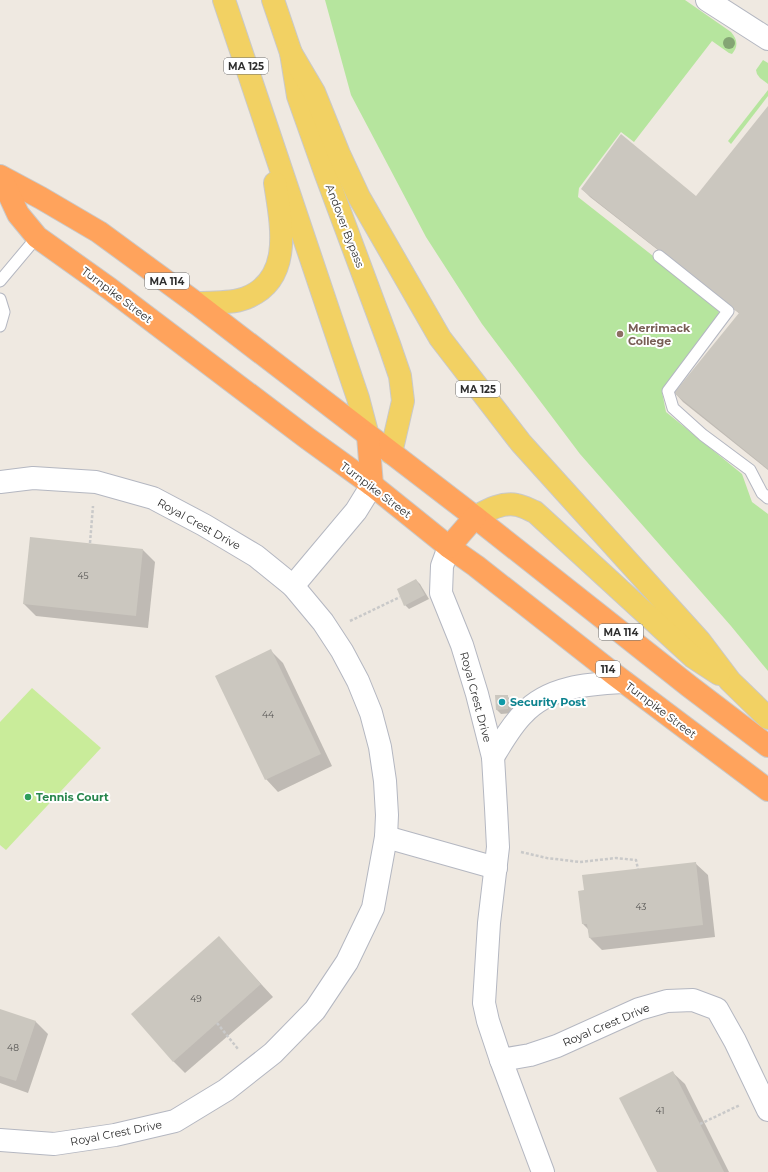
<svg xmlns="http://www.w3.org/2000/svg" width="768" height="1172" viewBox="0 0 768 1172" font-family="Montserrat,sans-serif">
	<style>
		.green { fill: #b6e59e }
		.pitch { fill: #c9ec9a }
		.shadow { fill: #0003 }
		.building { fill: #cbc7bf }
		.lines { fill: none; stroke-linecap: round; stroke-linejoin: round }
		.lane-casing { stroke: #b4b7c1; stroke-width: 13 }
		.street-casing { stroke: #b4b7c1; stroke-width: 24 }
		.primary-casing { stroke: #c9c9c9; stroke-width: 24 }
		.highway-casing { stroke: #c9c9c9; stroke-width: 24 }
		.path { stroke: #c9c9c9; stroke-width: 2.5; stroke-dasharray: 3 2; stroke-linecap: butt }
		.lane { stroke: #fff; stroke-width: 11 }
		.street { stroke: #fff; stroke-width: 22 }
		.primary { stroke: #f2d163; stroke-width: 22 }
		.highway { stroke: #ffa35c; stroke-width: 22 }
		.tree { fill: #84a574 }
		.education-dot { fill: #8d6e63; stroke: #fff; stroke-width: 1.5 }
		.culture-dot { fill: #0f9aa8; stroke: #fff; stroke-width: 1.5 }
		.leisure-dot { fill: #2e9e5b; stroke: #fff; stroke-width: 1.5 }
		.labels { text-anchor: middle; stroke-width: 4; stroke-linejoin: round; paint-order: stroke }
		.number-label { font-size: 9px; fill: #555452 }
		.shield { fill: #fff; stroke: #6d6d6d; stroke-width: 1 }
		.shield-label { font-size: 10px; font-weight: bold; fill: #2e2e2e }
		.street-label { font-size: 11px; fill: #2e2e2e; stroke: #fff }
		.education-label { font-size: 11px; font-weight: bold; fill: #785e54; stroke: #fff; text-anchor: start }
		.culture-label { font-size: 11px; font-weight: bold; fill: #0d838f; stroke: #fff; text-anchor: start }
		.leisure-label { font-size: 11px; font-weight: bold; fill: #27864d; stroke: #fff; text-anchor: start }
	</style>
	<rect width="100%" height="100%" fill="#efe9e1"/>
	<g class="green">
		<path d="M325,0H685L731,32C737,39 739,46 732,54L729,53L712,41L634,142L621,132L579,188L578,197L718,307L719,314L662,392L666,412L742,474L752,502L768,514V671L731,626L580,454L482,324L426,237L351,95Z"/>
		<polygon points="763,60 768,63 768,84 760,78 757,74 756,70"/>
		<polygon points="768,90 768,96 731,144 728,141"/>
	</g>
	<polygon class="pitch" points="32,688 101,748 6,850 0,845 0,722"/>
	<g class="shadow">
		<polygon points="768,108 768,470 683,402 675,393 740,314 590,197 582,189 696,198"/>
		<polygon points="143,550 155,562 148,628 36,616 24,604"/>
		<polygon points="416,580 420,584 429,599 409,609 405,605"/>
		<polygon points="271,651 283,663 332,766 278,792 266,779"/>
		<polygon points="496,696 507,696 511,700 512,713 501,714 497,710"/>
		<polygon points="695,863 708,875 715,937 602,950 590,938 588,929 583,924"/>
		<polygon points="219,938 273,997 185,1073 173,1061"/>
		<polygon points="0,1010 36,1022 48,1034 28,1093 0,1083"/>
		<polygon points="672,1072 685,1084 729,1172 658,1172"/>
	</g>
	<g class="building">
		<polygon points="768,106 768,469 674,393 739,313 581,189 621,134 696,196"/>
		<polygon points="30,537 143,549 136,616 23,604"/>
		<polygon points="416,579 425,595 404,606 397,589"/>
		<polygon points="271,649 321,754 265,780 215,676"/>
		<polygon points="495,695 508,695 508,709 496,710"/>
		<polygon points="696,862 703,925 589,938 587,924 582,924 578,891 584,890 582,875"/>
		<polygon points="219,936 261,984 173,1062 131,1014"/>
		<polygon points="0,1009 36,1021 16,1081 0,1076"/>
		<polygon points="673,1071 700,1124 724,1172 657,1172 619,1098"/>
	</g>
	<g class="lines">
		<defs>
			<g id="lane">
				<polyline points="659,256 728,311 668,391 673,408 703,435 750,470 762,493 768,498"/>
				<polyline points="0,281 37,237"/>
				<polyline points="0,299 4,312 0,326"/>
			</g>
			<g id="street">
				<polyline points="707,0 768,39"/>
				<polyline points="0,482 33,478 96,482 153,498 204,525 256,556 293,586 323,622 342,651 358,681 371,713 380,747 385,781 387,815 386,837 373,908 347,962 315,1010 273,1053 226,1090 175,1121 115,1135 54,1144 0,1140"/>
				<polyline points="449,547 442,566 441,593 462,645 477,694 493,757 496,808 498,847 489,923 484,1003 488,1021 501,1060 543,1172"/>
				<polyline points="293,586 356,511 372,485"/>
				<path d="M493,757C502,742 511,726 523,714C549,686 588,684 624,682"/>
				<polyline points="386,837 496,868"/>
				<polyline points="501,1060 530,1055 557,1046 639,1009 667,1001 693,1000 717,1009 735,1041 768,1110"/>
			</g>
			<g id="primary">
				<polyline points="224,0 340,345 358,398 368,436"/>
				<polyline points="273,0 291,53 298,96 325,172 389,344 400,376 403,401 391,453"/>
				<polyline points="291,53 314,92 339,154 359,197 440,338 521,443 699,640 730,681 768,718"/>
				<path d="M196,303C212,302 231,304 246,298C294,279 281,223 275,183"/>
				<path d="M475,517C488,510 502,502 517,505C523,506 530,510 535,512L693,657L719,674"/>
			</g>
			<g id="highway">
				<polyline points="0,176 41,198 99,232 196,303 475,517 689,686 768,746"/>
				<polyline points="1,177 18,214 37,237 110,289 307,438 372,485 449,547 476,566 615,675 768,790"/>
				<polyline points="368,436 372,485"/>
				<polyline points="449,547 475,517"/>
			</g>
		</defs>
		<use href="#lane" class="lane-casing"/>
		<use href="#street" class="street-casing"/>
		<use href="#primary" class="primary-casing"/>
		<use href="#highway" class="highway-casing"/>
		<g class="path">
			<polyline points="90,543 93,506"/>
			<polyline points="350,621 400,597"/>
			<polyline points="521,852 547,858 580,862 616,858 636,860 638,869"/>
			<polyline points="217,1023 238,1049"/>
			<polyline points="700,1124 740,1105"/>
		</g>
		<use href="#lane" class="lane"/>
		<use href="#street" class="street"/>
		<use href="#primary" class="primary"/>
		<use href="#highway" class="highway"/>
	</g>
	<circle class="tree" cx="729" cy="43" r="6"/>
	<circle class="education-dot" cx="620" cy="334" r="4"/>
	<circle class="culture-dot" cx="502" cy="702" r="4"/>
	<circle class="leisure-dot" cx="28" cy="797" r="4"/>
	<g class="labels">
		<g class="number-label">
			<text x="83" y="579">45</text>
			<text x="268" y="718">44</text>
			<text x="641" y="910">43</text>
			<text x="196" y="1002">49</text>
			<text x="13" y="1051">48</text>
			<text x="660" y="1114">41</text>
		</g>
		<g class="shield">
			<rect x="224" y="58" width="44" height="16" rx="3"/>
			<rect x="145" y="273" width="44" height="16" rx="3"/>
			<rect x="456" y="381" width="44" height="16" rx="3"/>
			<rect x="599" y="624" width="44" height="16" rx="3"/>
			<rect x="596" y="661" width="24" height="16" rx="3"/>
		</g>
		<g class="shield-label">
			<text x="246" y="70">MA 125</text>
			<text x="167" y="285">MA 114</text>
			<text x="478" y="393">MA 125</text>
			<text x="621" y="636">MA 114</text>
			<text x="608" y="673">114</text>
		</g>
		<g class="street-label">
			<text transform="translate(345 226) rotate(69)" y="4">Andover Bypass</text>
			<text transform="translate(117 295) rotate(37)" y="4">Turnpike Street</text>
			<text transform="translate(376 490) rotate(37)" y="4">Turnpike Street</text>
			<text transform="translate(199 524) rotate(29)" y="4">Royal Crest Drive</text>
			<text transform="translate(476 697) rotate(75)" y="4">Royal Crest Drive</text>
			<text transform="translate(661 710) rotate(37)" y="4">Turnpike Street</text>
			<text transform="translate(606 1025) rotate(-23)" y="4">Royal Crest Drive</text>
			<text transform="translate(116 1133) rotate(-11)" y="4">Royal Crest Drive</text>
		</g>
		<g class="education-label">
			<text x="628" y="332">Merrimack<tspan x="628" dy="13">College</tspan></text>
		</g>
		<g class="culture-label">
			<text x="510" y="706">Security Post</text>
		</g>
		<g class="leisure-label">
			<text x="36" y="801">Tennis Court</text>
		</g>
	</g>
</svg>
